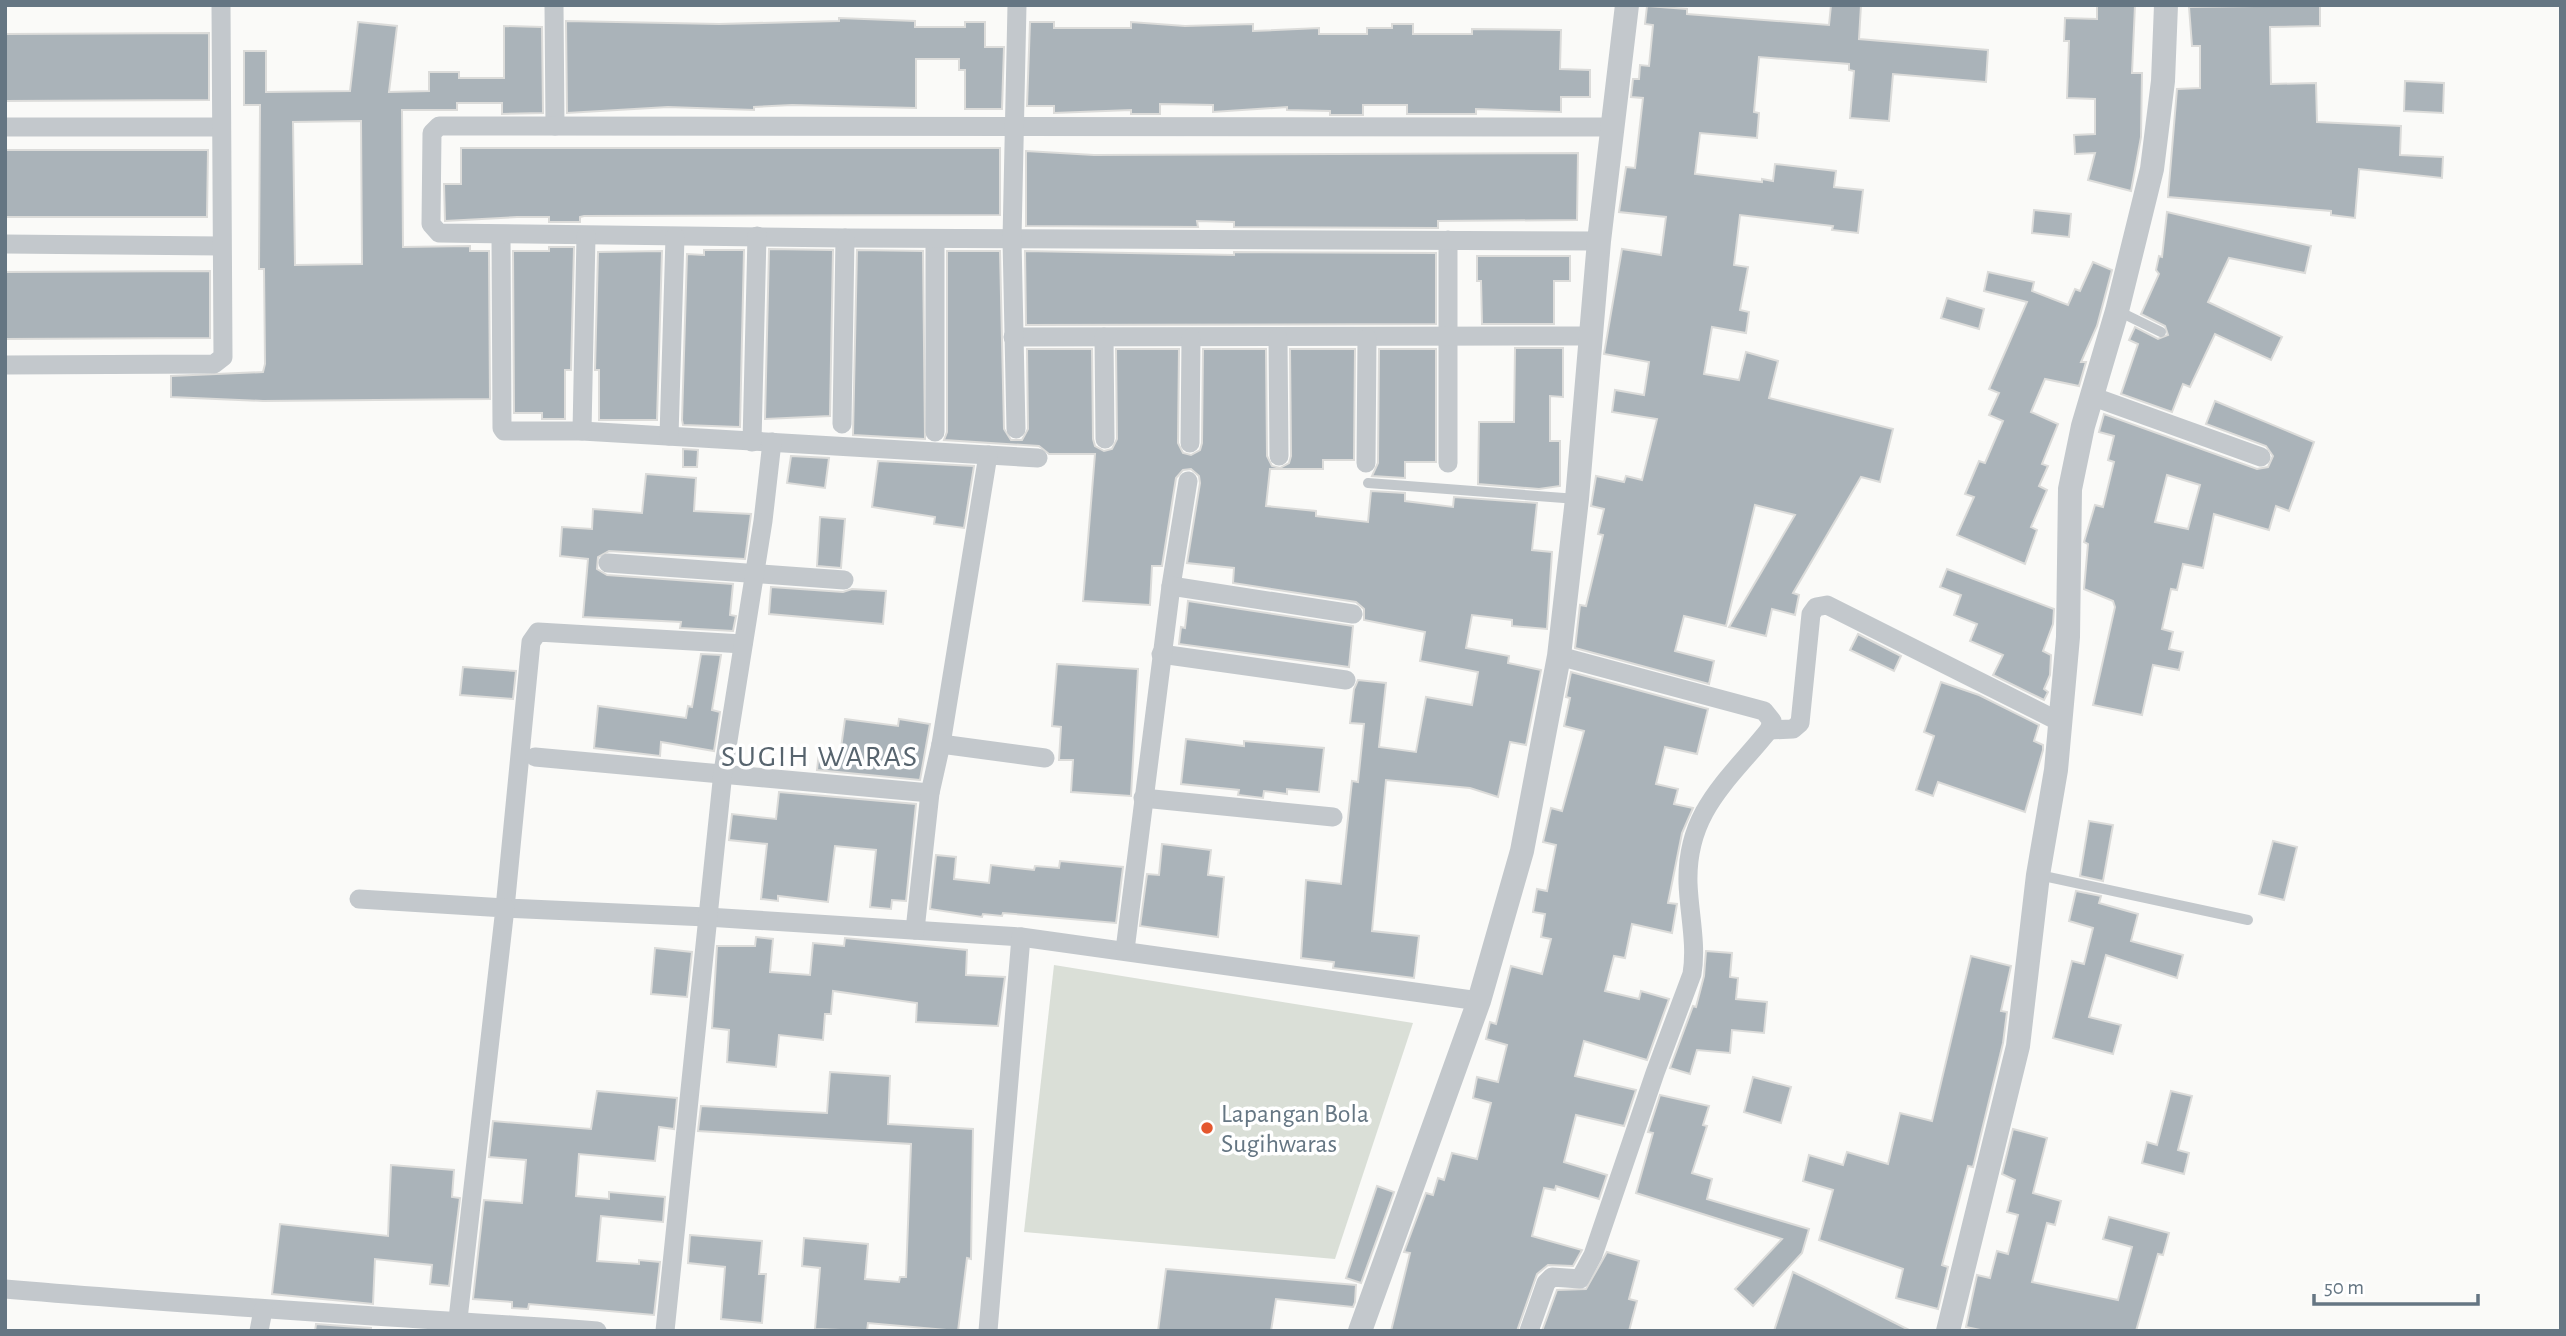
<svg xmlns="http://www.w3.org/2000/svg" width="2566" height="1336" viewBox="0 0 2566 1336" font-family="'Alegreya Sans',sans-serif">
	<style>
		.green { fill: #dadfd7 }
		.building { fill: #aab3b9; stroke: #dcdcda; stroke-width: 2; fill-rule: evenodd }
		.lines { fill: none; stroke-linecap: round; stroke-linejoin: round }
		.service { stroke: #c3c8cc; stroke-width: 10 }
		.minor { stroke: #c3c8cc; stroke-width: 19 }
		.tertiary { stroke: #c3c8cc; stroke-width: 24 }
		.poi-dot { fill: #e4572e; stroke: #fff; stroke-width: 2.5 }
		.labels { text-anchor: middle; stroke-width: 7; stroke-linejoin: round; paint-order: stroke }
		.poi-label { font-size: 26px; fill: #657683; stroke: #fff; text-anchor: start }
		.quarter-label { font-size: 30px; letter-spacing: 2px; fill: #57646e; stroke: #fff }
	</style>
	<rect width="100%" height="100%" fill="#fafaf8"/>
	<polygon class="green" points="1054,965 1413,1023 1335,1259 1024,1232"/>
	<g class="building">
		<polygon points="1831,5 1861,5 1859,39 1988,50 1986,82 1893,74 1889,121 1850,118 1854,71 1849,70 1849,64 1759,57 1754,112 1759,113 1757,138 1700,133 1695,174 1762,182 1762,179 1773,181 1775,164 1836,171 1834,187 1863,190 1858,233 1832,230 1833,226 1740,215 1734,265 1748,267 1740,310 1749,312 1746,333 1712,327 1704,374 1739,380 1746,352 1778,361 1769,398 1893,429 1880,482 1861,477 1793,593 1799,595 1795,615 1772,609 1766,636 1729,627 1795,515 1755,505 1726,626 1684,616 1675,651 1714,661 1709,684 1575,648 1580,605 1586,606 1603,535 1598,534 1604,509 1591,506 1596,476 1624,482 1626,476 1642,480 1657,419 1612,412 1615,390 1644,395 1649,362 1604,354 1622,249 1661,255 1666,217 1619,212 1626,167 1635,168 1643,98 1631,97 1633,79 1639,79 1640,65 1649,66 1653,25 1645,24 1647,6 1687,9 1687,14 1829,25"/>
		<polygon points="2097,5 2135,5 2132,73 2142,73 2141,137 2131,191 2088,180 2095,153 2075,154 2074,135 2095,134 2095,99 2067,98 2069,41 2064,41 2065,18 2097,19"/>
		<polygon points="2320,5 2320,26 2270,27 2271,84 2316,83 2317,122 2401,126 2400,155 2443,157 2442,178 2359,169 2355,218 2331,215 2331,211 2168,197 2177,89 2200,88 2200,46 2192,46 2189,7"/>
		<polygon points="839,18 915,21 915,27 965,27 965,22 985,22 985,47 1004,47 1002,109 965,109 965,70 959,70 959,59 916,59 916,108 792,105 754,107 754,110 668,107 567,113 566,21 719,24 839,21"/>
		<path d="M358,22L397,26L389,92L429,91V72H459V78H504V26L542,27L543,113L502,114V103H457V110H402L403,247L470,246V251H489L490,399L263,401L171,397V376L263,372L265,364L264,269H259L260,105H244V51H266V92L350,91ZM361,121L362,264L295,265L293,122Z"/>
		<polygon points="1030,22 1054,22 1054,28 1131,28 1131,22 1185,26 1253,24 1253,31 1319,28 1319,34 1367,34 1367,28 1392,28 1392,24 1413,24 1413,34 1472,34 1472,29 1561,30 1560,69 1590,70 1590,97 1561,97 1561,112 1476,109 1476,114 1407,114 1407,105 1363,105 1363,115 1330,115 1330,111 1287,110 1287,107 1213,112 1213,105 1160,104 1160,114 1131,114 1131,110 1054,113 1054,106 1027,106"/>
		<polygon points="209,33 209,100 5,101 6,34"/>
		<polygon points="2405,81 2444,83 2443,113 2404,111"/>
		<polygon points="461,148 1000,148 1000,215 584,216 580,217 580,222 549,222 549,217 517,217 445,221 444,184 461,184"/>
		<polygon points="5,150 208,150 207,217 5,217"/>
		<polygon points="1026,151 1094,155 1578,153 1577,220 1438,221 1438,228 1234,227 1234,222 1197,221 1198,227 1026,226"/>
		<polygon points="2034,210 2071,214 2069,237 2032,233"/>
		<polygon points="2167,212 2311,246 2305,273 2229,258 2208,302 2282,337 2271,360 2215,334 2190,387 2183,384 2172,412 2121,394 2138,344 2129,340 2135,327 2158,339 2168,335 2165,326 2141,314 2159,274 2156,270 2159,256 2162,257"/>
		<polygon points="549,247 574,247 571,370 565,370 565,419 542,419 542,413 514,413 513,251 549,251"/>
		<polygon points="769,249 833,250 830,416 765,419"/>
		<polygon points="704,250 744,250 740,427 683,425 682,420 687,254 704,255"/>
		<polygon points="857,250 923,251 925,439 853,435"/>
		<polygon points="662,251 657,420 599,420 599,370 595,370 598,252"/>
		<polygon points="947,251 1000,251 1004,429 1011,440 1022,440 1028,429 1027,349 1092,349 1093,439 1095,446 1104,451 1112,449 1117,439 1116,349 1179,349 1178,443 1183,453 1191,455 1200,450 1202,443 1203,349 1266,349 1267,456 1272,466 1280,468 1289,463 1291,456 1290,349 1355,349 1354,460 1323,460 1323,469 1270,469 1266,506 1316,511 1316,516 1368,522 1371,491 1405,493 1405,501 1453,507 1454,497 1537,503 1532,550 1552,552 1547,629 1512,626 1512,620 1472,615 1466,648 1509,656 1508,663 1541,670 1526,745 1510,742 1498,797 1470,788 1386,780 1372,931 1419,936 1414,978 1333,968 1334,962 1301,958 1306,880 1341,884 1352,781 1358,782 1364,724 1350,723 1354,689 1358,680 1386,683 1379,747 1416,752 1426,697 1472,705 1478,672 1420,661 1425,632 1364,620 1364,609 1356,602 1233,583 1234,568 1187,563 1200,483 1199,476 1191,469 1183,470 1176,478 1162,566 1152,566 1150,605 1083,601 1095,454 1049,454 1039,446 944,440 947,432"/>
		<polygon points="1025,251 1234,255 1234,252 1436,253 1436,324 1026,325"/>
		<polygon points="1477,256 1570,256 1570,281 1554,281 1554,324 1482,324 1481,281 1477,281"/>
		<polygon points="2093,262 2112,270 2097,326 2081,362 2086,362 2079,386 2045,379 2031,412 2058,424 2042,464 2048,466 2039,486 2047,490 2031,527 2037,530 2025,564 1957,535 1974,497 1965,494 1979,461 1985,463 2003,421 1989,415 1999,393 1989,389 2027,302 1984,291 1988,272 2034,282 2032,291 2068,305 2075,289 2080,291"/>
		<polygon points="210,271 210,338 5,339 5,272"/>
		<polygon points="1947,298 1984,309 1979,329 1941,318"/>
		<polygon points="1515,348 1563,348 1563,397 1550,396 1550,441 1560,441 1560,486 1539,489 1478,484 1479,422 1514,422"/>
		<polygon points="1379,349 1436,349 1436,462 1405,462 1405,478 1372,476 1378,463"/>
		<path d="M2215,401L2314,442L2289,511L2276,506L2269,530L2214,514L2203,568L2183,564L2177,590L2171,589L2162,629L2173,632L2169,649L2183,652L2179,670L2153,665L2142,715L2093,705L2115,607L2113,601L2084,589L2088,544L2084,542L2095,505L2103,507L2114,462L2108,460L2114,436L2099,432L2104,414L2257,469L2268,467L2273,456L2266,446L2206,424ZM2167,475L2200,485L2188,529L2155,522Z"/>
		<polygon points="683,449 698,450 697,467 683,467"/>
		<polygon points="791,456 829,458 825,488 787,483"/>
		<polygon points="878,461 974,466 964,528 934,524 935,517 872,507"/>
		<polygon points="646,474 696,478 694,511 751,514 745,559 609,551 598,557 597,569 607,575 733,584 730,615 736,616 733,631 680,628 681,622 583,617 588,559 560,556 562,527 592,529 593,509 642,513"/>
		<polygon points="820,517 845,519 841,568 817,566"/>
		<polygon points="1947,569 2054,609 2053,624 2043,651 2051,655 2050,675 2044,689 2048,692 2044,700 1993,675 2003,655 1970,641 1977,624 1954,615 1961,595 1940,587"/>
		<polygon points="771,587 843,592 852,589 886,591 883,624 769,614"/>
		<polygon points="1188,601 1353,626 1349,667 1179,644 1181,627 1185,628"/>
		<polygon points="1858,634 1901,656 1894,671 1850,650"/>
		<polygon points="701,654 721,655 712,710 720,712 714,751 661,742 660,756 594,748 598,706 686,718 688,706 692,707"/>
		<polygon points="1057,664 1138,669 1131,796 1071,792 1073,760 1059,760 1061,727 1052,726"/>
		<polygon points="463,667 516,671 513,699 460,695"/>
		<polygon points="1571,672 1708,709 1697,754 1665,747 1656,784 1678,789 1674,804 1693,808 1682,833 1668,903 1677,904 1672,933 1632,924 1625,958 1614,956 1605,991 1639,999 1641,991 1669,999 1647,1060 1584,1041 1575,1076 1636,1090 1624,1126 1576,1115 1564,1162 1607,1175 1599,1199 1556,1186 1555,1190 1544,1188 1532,1236 1582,1250 1573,1266 1548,1265 1537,1274 1517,1331 1391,1331 1410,1253 1404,1252 1426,1193 1433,1195 1438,1178 1444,1180 1452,1153 1477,1159 1491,1103 1473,1098 1477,1077 1498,1082 1507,1045 1486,1039 1490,1022 1496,1024 1511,966 1542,974 1551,939 1541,937 1545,914 1533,912 1537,889 1547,891 1556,845 1543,842 1551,808 1562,811 1584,731 1564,726 1570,698 1566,697"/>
		<polygon points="1941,682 1979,695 2039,725 2034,741 2043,745 2043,750 2025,812 1938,782 1933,796 1916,790 1934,736 1924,732"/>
		<polygon points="845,719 898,726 899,719 930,724 920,780 817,770 819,752 840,755"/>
		<polygon points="1186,739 1244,746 1244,741 1324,748 1319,792 1287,789 1287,794 1264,791 1263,798 1238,795 1239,790 1181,784"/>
		<polygon points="779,792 916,804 906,901 892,900 891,909 870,907 876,850 835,846 828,902 778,896 778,901 761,899 767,844 729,840 732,814 776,819"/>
		<polygon points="2089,821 2113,825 2103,881 2080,876"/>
		<polygon points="2273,841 2297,847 2284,900 2259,894"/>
		<polygon points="1162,844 1211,850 1208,875 1224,877 1218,937 1140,926 1147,874 1159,875"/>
		<polygon points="936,855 956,857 954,879 989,883 991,865 1034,870 1035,866 1059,868 1060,861 1123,867 1116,923 1003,913 1002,916 983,914 982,917 930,909"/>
		<polygon points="2076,891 2101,896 2099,903 2138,914 2131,941 2183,955 2177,978 2106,955 2089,1017 2121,1025 2113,1054 2053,1038 2072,961 2084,964 2093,928 2069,921"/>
		<polygon points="756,937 773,939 770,972 810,975 813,943 844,946 845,938 967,950 966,975 1005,977 998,1026 916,1022 917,1003 833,991 831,1014 825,1014 823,1040 779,1035 776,1067 727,1062 729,1030 712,1028 717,946 755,946"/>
		<polygon points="655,948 692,952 687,997 651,994"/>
		<polygon points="1706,951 1732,953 1730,977 1738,978 1736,999 1767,1002 1764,1033 1732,1030 1730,1053 1697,1050 1690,1074 1670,1068 1693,1006 1696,1007 1704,976"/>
		<polygon points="1971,956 2011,966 2001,1011 2007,1012 2003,1043 1973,1167 1968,1166 1942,1265 1948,1267 1938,1309 1896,1298 1903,1269 1819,1240 1833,1190 1803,1181 1809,1155 1843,1165 1847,1152 1888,1164 1900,1113 1932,1121"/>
		<polygon points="830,1072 890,1076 888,1124 973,1129 971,1259 967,1258 958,1331 868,1323 867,1331 815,1329 820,1268 802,1266 804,1238 868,1244 865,1279 899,1282 900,1277 906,1277 911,1144 698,1131 701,1106 827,1113"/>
		<polygon points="1753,1077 1791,1087 1781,1123 1744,1112"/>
		<polygon points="597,1091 677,1098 674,1129 659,1127 655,1161 579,1154 576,1196 609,1199 609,1192 665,1197 663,1222 601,1216 597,1261 639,1264 639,1260 660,1262 654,1315 529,1304 528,1309 512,1308 512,1302 473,1299 484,1200 522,1203 526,1160 489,1157 493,1121 591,1129"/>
		<polygon points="2171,1091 2192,1096 2178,1150 2189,1153 2184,1174 2142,1163 2147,1142 2157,1145"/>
		<polygon points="1660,1095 1709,1106 1703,1125 1707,1126 1692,1173 1712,1179 1707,1199 1809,1229 1802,1253 1753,1306 1735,1289 1782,1239 1636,1193 1653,1133 1648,1132"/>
		<polygon points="2013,1129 2047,1138 2033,1193 2061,1201 2055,1225 2047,1223 2032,1282 2118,1300 2132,1247 2103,1239 2109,1217 2169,1233 2163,1255 2158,1254 2136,1331 1985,1331 1966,1327 1977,1275 1990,1278 1997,1251 2008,1254 2018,1215 2007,1212 2015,1180 2002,1174"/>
		<polygon points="391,1165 454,1170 452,1197 460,1198 449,1286 430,1284 432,1265 375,1259 373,1304 272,1294 280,1224 388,1236"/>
		<polygon points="1377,1186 1394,1192 1361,1283 1346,1278"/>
		<polygon points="690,1235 762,1241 759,1274 766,1274 762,1323 721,1319 725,1267 688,1263"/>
		<polygon points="1607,1252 1639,1261 1629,1299 1637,1301 1629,1331 1542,1331 1557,1290 1586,1289"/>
		<polygon points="1166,1269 1356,1285 1355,1302 1353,1307 1276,1299 1271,1331 1158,1331"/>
		<polygon points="1793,1272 1824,1287 1911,1331 1774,1331"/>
		<polygon points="316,1324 371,1328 371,1331 315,1331"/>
	</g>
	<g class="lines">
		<g class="service">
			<polyline points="2118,311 2161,332"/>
			<polyline points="1368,483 1577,499"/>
			<polyline points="2039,875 2248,920"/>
		</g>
		<g class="minor">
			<polyline points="554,5 555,126"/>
			<polyline points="5,127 221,127"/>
			<polyline points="501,235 502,428 504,431 582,431 1038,458"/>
			<polyline points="935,239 935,432"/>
			<polyline points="1448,240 1448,463"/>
			<polyline points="1599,241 845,238 439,233 431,224 432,133 439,126 1611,127"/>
			<polyline points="5,244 221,246"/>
			<polyline points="1013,337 1590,336"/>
			<polyline points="1104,337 1105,439"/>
			<polyline points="1278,338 1279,456"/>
			<polyline points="5,365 214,364 223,357 221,5"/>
			<polyline points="2091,396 2261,457"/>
			<polyline points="842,424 845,238"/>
			<polyline points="1016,429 1012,239 1017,5"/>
			<polyline points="582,431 586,236"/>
			<polyline points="669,436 675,237"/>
			<polyline points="752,442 757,236"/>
			<polyline points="1190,443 1191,338"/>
			<polyline points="1366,463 1367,338"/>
			<polyline points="608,563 844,580"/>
			<polyline points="1171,586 1188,481"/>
			<polyline points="743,644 538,632 531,642 505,908 707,917 1021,937 1479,1001"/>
			<polyline points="1161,654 1346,680"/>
			<polyline points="1769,730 1793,729 1800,723 1811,614 1816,607 1827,605 2060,722"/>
			<polyline points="941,744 988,455"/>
			<polyline points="535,757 930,793"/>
			<polyline points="1143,798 1333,817"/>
			<polyline points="359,899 505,908 458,1319"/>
			<polyline points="915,930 930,793 941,744 1045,758"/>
			<polyline points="1125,950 1171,586 1353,614"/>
			<path d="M5,1289C202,1306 399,1317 597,1331"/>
			<polyline points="259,1331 263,1310"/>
			<polyline points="665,1331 723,772 763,521 772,442"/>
			<polyline points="988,1331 1021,937"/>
			<path d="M1529,1331L1546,1283L1552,1277L1580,1279L1593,1255L1655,1073L1692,974C1697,944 1689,913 1688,883C1686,811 1729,780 1769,730L1772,721L1764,711L1559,656"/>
		</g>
		<g class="tertiary">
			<polyline points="1360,1331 1479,1001 1522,851 1559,656 1577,499 1599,241 1627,5"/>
			<polyline points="1948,1331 2018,1046 2038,875 2056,770 2068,637 2070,489 2083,426 2117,311 2152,169 2163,81 2166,5"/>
		</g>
	</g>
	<circle class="poi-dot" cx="1207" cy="1128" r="7"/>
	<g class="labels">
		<g class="poi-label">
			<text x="1221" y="1122">Lapangan Bola<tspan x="1221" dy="30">Sugihwaras</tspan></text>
		</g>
		<g class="quarter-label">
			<text x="820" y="766">SUGIH WARAS</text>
		</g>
	</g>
	<rect width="2566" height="1336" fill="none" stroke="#657683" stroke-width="14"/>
	<path d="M2314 1294v10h164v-10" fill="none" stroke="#657683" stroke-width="3.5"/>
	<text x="2324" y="1294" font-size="21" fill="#657683" stroke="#ffffff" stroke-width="5" paint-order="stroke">50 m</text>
</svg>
